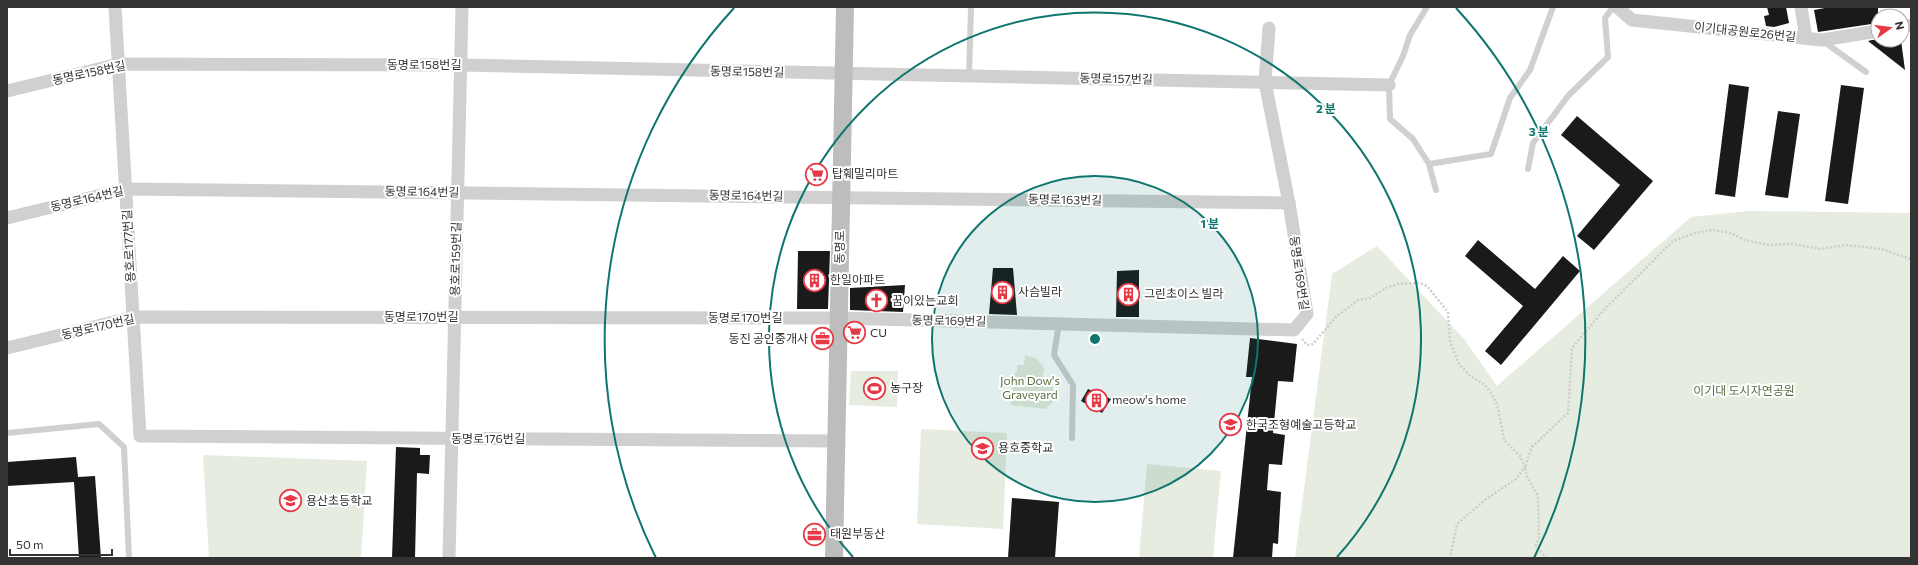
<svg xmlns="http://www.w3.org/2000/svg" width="1918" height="565" viewBox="0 0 1918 565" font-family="Commissioner,'Noto Sans KR',sans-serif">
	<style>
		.green { fill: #e6ecdf }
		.building { fill: #1a1a1a }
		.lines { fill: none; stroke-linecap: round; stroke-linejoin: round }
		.path { stroke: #cdcdcd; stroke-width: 2.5; stroke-dasharray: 2 2; stroke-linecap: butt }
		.lane { stroke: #d0d0d0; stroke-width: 6 }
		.street { stroke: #d0d0d0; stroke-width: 13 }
		.secondary { stroke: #bdbdbd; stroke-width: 18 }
		.ring { fill: none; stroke: #0f766e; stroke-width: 2 }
		.labels { text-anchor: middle; stroke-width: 4; stroke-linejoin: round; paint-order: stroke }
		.street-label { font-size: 12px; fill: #333; stroke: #fff }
		.poi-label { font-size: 12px; fill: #333; stroke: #fff; text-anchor: start }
		.park-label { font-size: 12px; fill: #56703f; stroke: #fff }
		.centre { fill: #0f766e; stroke: #fff; stroke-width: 2 }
		.ring-label { font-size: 12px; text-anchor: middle; font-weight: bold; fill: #0f766e; stroke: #fff; stroke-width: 4; stroke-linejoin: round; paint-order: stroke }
	</style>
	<rect width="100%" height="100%" fill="#fff"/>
	<g class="green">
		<polygon points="1749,211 1911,213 1911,558 1295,558 1332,274 1377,246 1464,339 1497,386 1691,217"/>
		<polygon points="1025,355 1037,359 1045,369 1042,374 1053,388 1056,398 1046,409 1010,405 1014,397 1012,386 1009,385 1013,375 1017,371 1017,365 1024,365"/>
		<polygon points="851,371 898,371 897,407 849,405"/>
		<polygon points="921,429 1007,433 1003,529 917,524"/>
		<polygon points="203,455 367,461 361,558 209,558"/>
		<polygon points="1147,464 1221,471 1213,558 1139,558"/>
	</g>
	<g class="building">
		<polygon points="1767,7 1786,7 1789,23 1774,27 1766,26 1764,16 1769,15"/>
		<polygon points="1830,7 1878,7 1878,23 1818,32 1814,10"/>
		<polygon points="1872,40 1901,40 1905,70 1868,41"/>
		<polygon points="1729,84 1749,87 1735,197 1715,194"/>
		<polygon points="1841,85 1864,88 1848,204 1825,201"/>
		<polygon points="1778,111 1800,114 1788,198 1765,195"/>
		<polygon points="1577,116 1653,181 1594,250 1577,236 1620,185 1561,135"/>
		<polygon points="1478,240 1535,289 1563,256 1580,271 1501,365 1485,351 1523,306 1465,256"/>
		<polygon points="798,251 830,251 828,309 797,309"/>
		<polygon points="993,268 1013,268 1017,315 989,314"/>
		<polygon points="1139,270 1139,317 1116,317 1117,271"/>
		<polygon points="905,285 903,312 850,310 850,288"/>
		<polygon points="1250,338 1297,344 1293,382 1278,381 1273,433 1285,435 1282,465 1269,464 1267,490 1281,492 1278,544 1273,543 1272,558 1233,558 1252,377 1246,377"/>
		<polygon points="1088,389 1111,399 1102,413 1081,401"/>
		<polygon points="396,447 420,448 420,455 430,455 429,474 417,473 415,558 392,558"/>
		<polygon points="76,457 78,477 95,476 101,558 79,558 74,482 7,486 7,462"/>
		<polygon points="1012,498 1059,502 1055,558 1008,558"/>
	</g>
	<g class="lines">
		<g class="path">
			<polyline points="1302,339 1307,345 1313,344 1336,317 1358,300 1370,298 1386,288 1398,284 1420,283 1427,286 1448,312 1450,341 1459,364 1469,375 1485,385 1493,396 1498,408 1504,440 1520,456 1525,467 1516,479 1486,499 1457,524 1450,558"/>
			<polyline points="1547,558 1536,546 1539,537 1538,496 1527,477 1525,467 1532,447 1568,413 1572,348 1602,312 1673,241 1695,233 1713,230 1731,233 1745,240 1768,245 1793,244 1820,249 1846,245 1881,249 1911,259"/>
		</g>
		<g class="lane">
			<polyline points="1427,7 1410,35 1403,56 1389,85 1390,119 1413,139 1429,164 1491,154 1510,98 1530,70 1553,7"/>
			<polyline points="1823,41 1866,72"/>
			<polyline points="969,76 971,7"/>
			<polyline points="1429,164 1436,190"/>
			<polyline points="1528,169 1533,143 1568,96 1608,57 1605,18 1613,7"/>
			<polyline points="1059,323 1054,355 1073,385 1072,438"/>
			<polyline points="7,433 99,424 124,447 129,558"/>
		</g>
		<g class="street">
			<polyline points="115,7 140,436 836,441"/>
			<polyline points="1617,7 1632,20 1822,40 1878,31"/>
			<polyline points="1801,7 1806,38"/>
			<polyline points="1902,27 1911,25"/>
			<polyline points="7,91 119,64 460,65 1389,85"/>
			<polyline points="7,218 126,189 1289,203"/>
			<polyline points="7,348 134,317 838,318 1294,330 1307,314 1289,203 1265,82 1269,28"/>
			<polyline points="449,558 462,7"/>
		</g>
		<polyline class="secondary" points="834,558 845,7"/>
	</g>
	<circle cx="1095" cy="339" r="163" fill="#0f766e" fill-opacity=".12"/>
	<g class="ring">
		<circle cx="1095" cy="339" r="163"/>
		<path d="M853 557A326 326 0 1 1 1337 557"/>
		<path d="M656 558A490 490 0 0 1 734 8M1456 8A490 490 0 0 1 1534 558"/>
	</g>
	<defs>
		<symbol id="supermarket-ring" viewBox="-11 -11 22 22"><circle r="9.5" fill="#fff" stroke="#e63946" stroke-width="1.5"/><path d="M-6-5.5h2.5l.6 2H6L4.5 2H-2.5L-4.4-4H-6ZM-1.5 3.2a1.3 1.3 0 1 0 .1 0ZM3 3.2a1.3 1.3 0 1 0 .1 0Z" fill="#e63946"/></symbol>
		<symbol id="building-ring" viewBox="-11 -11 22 22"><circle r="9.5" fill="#fff" stroke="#e63946" stroke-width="1.5"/><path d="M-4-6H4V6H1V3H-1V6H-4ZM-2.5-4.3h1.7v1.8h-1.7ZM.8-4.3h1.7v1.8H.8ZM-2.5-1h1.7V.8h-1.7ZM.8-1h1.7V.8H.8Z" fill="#e63946"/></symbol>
		<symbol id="church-ring" viewBox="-11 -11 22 22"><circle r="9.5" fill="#fff" stroke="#e63946" stroke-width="1.5"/><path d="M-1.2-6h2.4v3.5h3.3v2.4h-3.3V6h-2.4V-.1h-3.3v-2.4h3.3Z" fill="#e63946"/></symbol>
		<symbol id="office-ring" viewBox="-11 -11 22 22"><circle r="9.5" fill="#fff" stroke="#e63946" stroke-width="1.5"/><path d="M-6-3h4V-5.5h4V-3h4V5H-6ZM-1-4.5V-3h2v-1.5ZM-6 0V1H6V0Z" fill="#e63946"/></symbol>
		<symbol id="stadium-ring" viewBox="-11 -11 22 22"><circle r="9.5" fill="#fff" stroke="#e63946" stroke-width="1.5"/><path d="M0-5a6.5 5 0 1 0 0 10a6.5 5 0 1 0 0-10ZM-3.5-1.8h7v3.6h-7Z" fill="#e63946"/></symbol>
		<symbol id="school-ring" viewBox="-11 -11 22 22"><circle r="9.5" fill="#fff" stroke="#e63946" stroke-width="1.5"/><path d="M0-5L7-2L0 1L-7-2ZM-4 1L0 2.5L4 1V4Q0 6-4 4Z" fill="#e63946"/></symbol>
	</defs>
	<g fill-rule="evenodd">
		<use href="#supermarket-ring" x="804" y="162" width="25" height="25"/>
		<use href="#building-ring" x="802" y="268" width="25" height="25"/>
		<use href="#building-ring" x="990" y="280" width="25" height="25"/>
		<use href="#building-ring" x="1116" y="282" width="25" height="25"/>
		<use href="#church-ring" x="864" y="288" width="25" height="25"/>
		<use href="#supermarket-ring" x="842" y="320" width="25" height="25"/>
		<use href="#office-ring" x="810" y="326" width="25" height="25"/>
		<use href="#stadium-ring" x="862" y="376" width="25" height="25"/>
		<use href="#building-ring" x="1084" y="388" width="25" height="25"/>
		<use href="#school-ring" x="1218" y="412" width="25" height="25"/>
		<use href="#school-ring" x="970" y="436" width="25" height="25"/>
		<use href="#school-ring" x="278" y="488" width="25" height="25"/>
		<use href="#office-ring" x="802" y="522" width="25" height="25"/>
	</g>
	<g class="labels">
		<g class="street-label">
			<text transform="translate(1745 32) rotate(6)" y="4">이기대공원로26번길</text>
			<text x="424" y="69">동명로158번길</text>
			<text transform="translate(747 72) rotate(1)" y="4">동명로158번길</text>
			<text transform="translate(89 73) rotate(-12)" y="4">동명로158번길</text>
			<text transform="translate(1116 79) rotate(1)" y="4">동명로157번길</text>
			<text transform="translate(422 192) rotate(1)" y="4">동명로164번길</text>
			<text transform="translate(746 196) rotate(1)" y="4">동명로164번길</text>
			<text transform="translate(87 199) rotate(-13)" y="4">동명로164번길</text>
			<text transform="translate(1065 200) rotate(1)" y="4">동명로163번길</text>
			<text transform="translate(129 246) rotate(-93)" y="4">용호로177번길</text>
			<text transform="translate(840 247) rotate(-89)" y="4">동명로</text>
			<text transform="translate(456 259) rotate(-89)" y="4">용호로159번길</text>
			<text transform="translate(1299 273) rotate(82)" y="4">동명로169번길</text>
			<text x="421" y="321">동명로170번길</text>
			<text x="745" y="322">동명로170번길</text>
			<text transform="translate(949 321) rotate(1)" y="4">동명로169번길</text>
			<text transform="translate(98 327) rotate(-13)" y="4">동명로170번길</text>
			<text x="488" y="443">동명로176번길</text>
		</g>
		<g class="poi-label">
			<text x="832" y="178">탑훼밀리마트</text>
			<text x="830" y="284">한일아파트</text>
			<text x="1018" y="296">사슴빌라</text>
			<text x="1144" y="298">그린초이스 빌라</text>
			<text x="892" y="305">꿈이있는교회</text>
			<text x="870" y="337">CU</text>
			<text x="808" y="343" text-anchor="end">동진 공인중개사</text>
			<text x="890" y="392">농구장</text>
			<text x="1112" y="404">meow's home</text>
			<text x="1246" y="429">한국조형예술고등학교</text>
			<text x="998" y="452">용호중학교</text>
			<text x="306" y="505">용산초등학교</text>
			<text x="830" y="538">태원부동산</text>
		</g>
		<g class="park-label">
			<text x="1030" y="385">John Dow's<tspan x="1030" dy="14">Graveyard</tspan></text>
			<text x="1744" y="395">이기대 도시자연공원</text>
		</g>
	</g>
	<circle cx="1095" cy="339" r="6" class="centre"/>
	<g class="ring-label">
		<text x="1326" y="113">2 분</text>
		<text x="1539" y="136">3 분</text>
		<text x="1210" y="228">1 분</text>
	</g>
	<rect width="1918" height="565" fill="none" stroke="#333333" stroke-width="16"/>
	<g transform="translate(1890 28) rotate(76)"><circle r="19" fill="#ffffff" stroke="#adadad"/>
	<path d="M0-3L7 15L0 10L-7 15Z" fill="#e63946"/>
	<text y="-6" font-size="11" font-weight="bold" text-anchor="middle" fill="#333333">N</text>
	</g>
	<path d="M10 549v6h102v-6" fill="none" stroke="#333333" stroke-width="2"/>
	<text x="16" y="549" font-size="12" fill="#333333" stroke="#ffffff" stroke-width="3" paint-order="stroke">50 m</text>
</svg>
